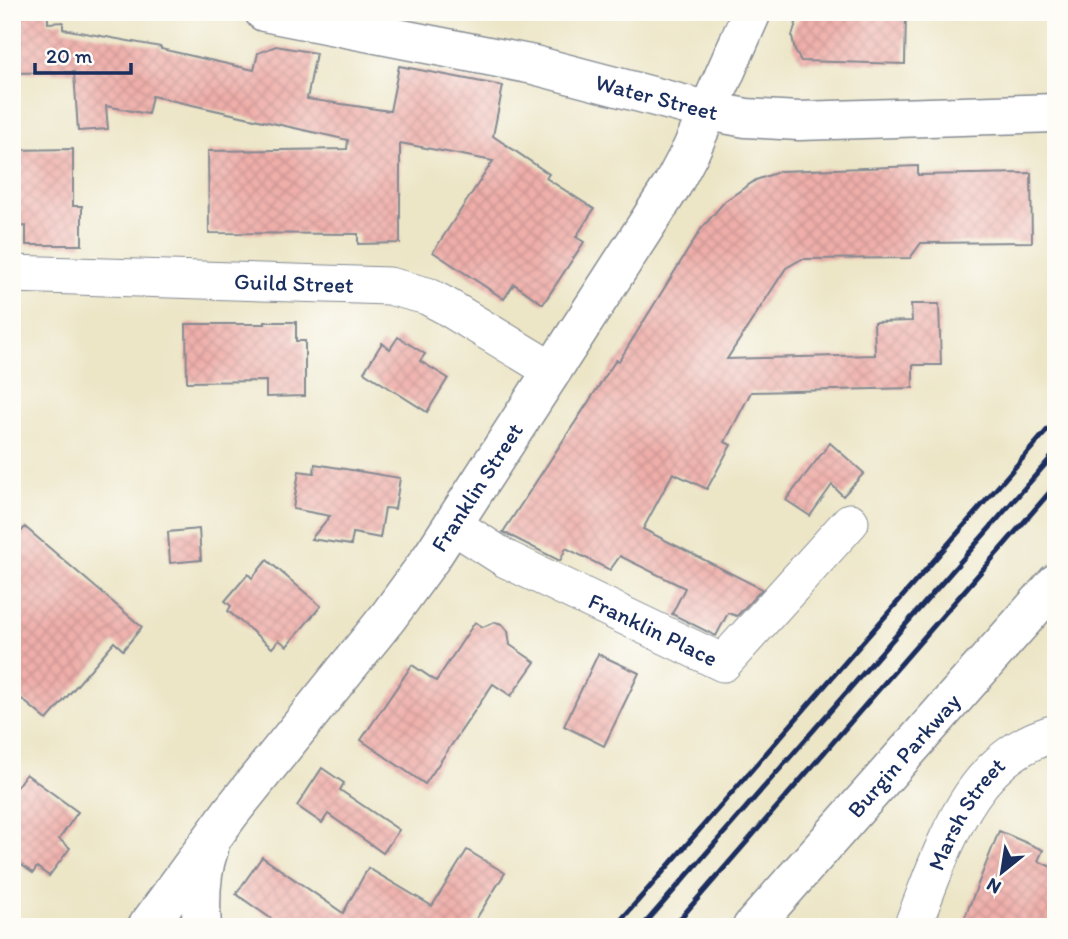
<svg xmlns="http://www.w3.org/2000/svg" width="1068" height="939" viewBox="0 0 1068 939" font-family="Itim,sans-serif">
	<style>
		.building { fill: url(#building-cross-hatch) }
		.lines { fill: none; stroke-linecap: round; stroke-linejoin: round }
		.street-casing { stroke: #848a92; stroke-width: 39 }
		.secondary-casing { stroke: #848a92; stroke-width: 41 }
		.primary-casing { stroke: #848a92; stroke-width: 41 }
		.street { stroke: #fff; stroke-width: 37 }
		.secondary { stroke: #fff; stroke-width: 38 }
		.primary { stroke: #fff; stroke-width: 38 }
		.rail { stroke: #1b2f5e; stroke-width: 5 }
		.labels { text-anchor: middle; stroke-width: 6; stroke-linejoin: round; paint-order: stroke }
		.street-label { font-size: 23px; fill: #1b2f5e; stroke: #fdfcf7 }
	</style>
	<defs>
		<pattern id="building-cross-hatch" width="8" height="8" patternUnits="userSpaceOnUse" patternTransform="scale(1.75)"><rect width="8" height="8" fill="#efaea9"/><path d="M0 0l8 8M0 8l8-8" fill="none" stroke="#cc9694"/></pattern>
	</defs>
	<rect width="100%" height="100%" fill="#fdfcf7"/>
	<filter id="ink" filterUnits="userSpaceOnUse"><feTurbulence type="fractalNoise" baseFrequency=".0143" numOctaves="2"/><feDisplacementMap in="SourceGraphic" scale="14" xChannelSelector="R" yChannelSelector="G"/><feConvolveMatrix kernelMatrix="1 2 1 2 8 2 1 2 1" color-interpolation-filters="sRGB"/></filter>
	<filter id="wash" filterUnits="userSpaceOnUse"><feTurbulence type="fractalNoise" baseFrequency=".00686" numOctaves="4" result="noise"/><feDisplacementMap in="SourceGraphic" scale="28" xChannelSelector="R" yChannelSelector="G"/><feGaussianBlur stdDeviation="1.57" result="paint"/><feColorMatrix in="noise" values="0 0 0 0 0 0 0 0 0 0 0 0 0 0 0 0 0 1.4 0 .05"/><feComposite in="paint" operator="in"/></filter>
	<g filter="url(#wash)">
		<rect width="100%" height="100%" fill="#ece5c6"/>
		<g id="blocks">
			<g class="building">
				<polygon points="20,12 48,12 48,23 63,22 63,29 161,47 161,49 254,70 258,53 276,46 316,53 307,99 390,111 399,66 503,86 493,136 549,174 546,178 594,209 576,237 584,242 543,304 514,284 504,299 433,252 493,161 400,143 400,243 358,244 358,234 209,233 208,151 347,149 348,140 152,96 148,114 106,106 108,129 78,131 74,72 12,73 12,43 20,43"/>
				<polygon points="804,12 906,12 905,64 801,61 795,51 792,36 796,23"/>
				<polygon points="73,149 73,206 82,206 82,245 26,245 26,226 13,227 12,150"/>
				<polygon points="918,166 918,175 1031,173 1032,242 921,243 910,258 802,259 786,268 727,359 875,355 874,322 912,321 911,304 939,304 941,365 913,365 913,388 751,392 725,442 731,445 707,489 673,473 643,529 762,589 737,616 728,613 716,636 672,614 685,588 620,556 610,570 566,548 560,561 503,532 616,360 619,361 701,229 725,201 756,180 781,171"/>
				<polygon points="265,322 296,322 296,341 305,341 305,396 266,397 266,381 187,382 186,324 265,324"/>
				<polygon points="398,337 425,354 420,361 448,378 427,412 364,372 382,343 390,349"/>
				<polygon points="830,443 864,473 843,496 832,485 810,516 786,500"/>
				<polygon points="315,464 400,478 395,509 385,508 380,538 353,533 351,545 311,539 330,516 293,509 299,471 314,473"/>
				<polygon points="25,527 142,627 123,650 114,642 47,720 12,691 12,543"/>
				<polygon points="199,529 201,560 170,563 168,532"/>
				<polygon points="267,560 321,606 287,646 279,640 272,648 228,611 231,606 225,601 248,574 252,578"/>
				<polygon points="475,622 483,627 495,622 502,624 508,631 510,645 535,662 511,696 493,684 425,784 361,740 412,665 436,681"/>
				<polygon points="598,654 639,673 604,746 564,726"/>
				<polygon points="322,768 344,783 340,790 399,830 383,853 328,814 322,823 297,806"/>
				<polygon points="26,774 78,812 59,839 70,848 49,876 37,867 33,873 12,858 12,793"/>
				<polygon points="999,831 1043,850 1038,861 1056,869 1056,927 961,927"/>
				<polygon points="467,850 505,873 471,927 283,927 236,894 262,857 343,913 368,868 432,906"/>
			</g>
		</g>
	</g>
	<g filter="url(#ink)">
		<use href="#blocks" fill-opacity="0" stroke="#848a92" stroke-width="2"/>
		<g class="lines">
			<defs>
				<g id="street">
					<path id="s1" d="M12,274L389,286L427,296L444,305L553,371"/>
					<path id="s2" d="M453,525L506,559L723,663L850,522"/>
					<path id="s3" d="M912,927C943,852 967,756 1056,733"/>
				</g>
				<g id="secondary">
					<path id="s4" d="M264,12L534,65L709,111L746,118L799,121L1056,113"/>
				</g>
				<g id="primary">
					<path id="s5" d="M147,927L231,812L388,617L431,558L673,184L691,150L752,12"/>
					<path d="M202,927C200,901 200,875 209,849"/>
					<path id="s6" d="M752,927L1056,583"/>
				</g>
			</defs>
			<use href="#street" class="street-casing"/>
			<use href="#secondary" class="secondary-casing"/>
			<use href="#primary" class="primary-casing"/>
			<use href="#street" class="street"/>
			<use href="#secondary" class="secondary"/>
			<use href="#primary" class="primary"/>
			<g class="rail">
				<polyline points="615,927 1056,420"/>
				<polyline points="642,927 1056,452"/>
				<polyline points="673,927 1056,485"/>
			</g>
		</g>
	</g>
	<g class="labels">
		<g class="street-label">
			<text dy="8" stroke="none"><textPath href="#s4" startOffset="402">Water Street</textPath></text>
			<text dy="8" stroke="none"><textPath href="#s1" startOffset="282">Guild Street</textPath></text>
			<text dy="8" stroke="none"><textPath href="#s5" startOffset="550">Franklin Street</textPath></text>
			<text dy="8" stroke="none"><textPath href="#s2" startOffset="226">Franklin Place</textPath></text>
			<text dy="8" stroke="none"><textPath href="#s6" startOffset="229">Burgin Parkway</textPath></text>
			<text dy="8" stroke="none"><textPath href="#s3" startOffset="126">Marsh Street</textPath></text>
		</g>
	</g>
	<rect width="1068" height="939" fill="none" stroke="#fdfcf7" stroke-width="42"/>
	<g transform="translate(1002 872) rotate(210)" stroke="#fdfcf7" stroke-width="5" paint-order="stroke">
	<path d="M0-5L12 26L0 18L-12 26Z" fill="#1b2f5e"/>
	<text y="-10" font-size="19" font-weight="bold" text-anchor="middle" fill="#1b2f5e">N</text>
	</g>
	<path d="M35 63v10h96v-10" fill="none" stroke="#1b2f5e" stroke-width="3.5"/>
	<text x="46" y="63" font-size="21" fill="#1b2f5e" stroke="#fdfcf7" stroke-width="5" paint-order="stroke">20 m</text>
</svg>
